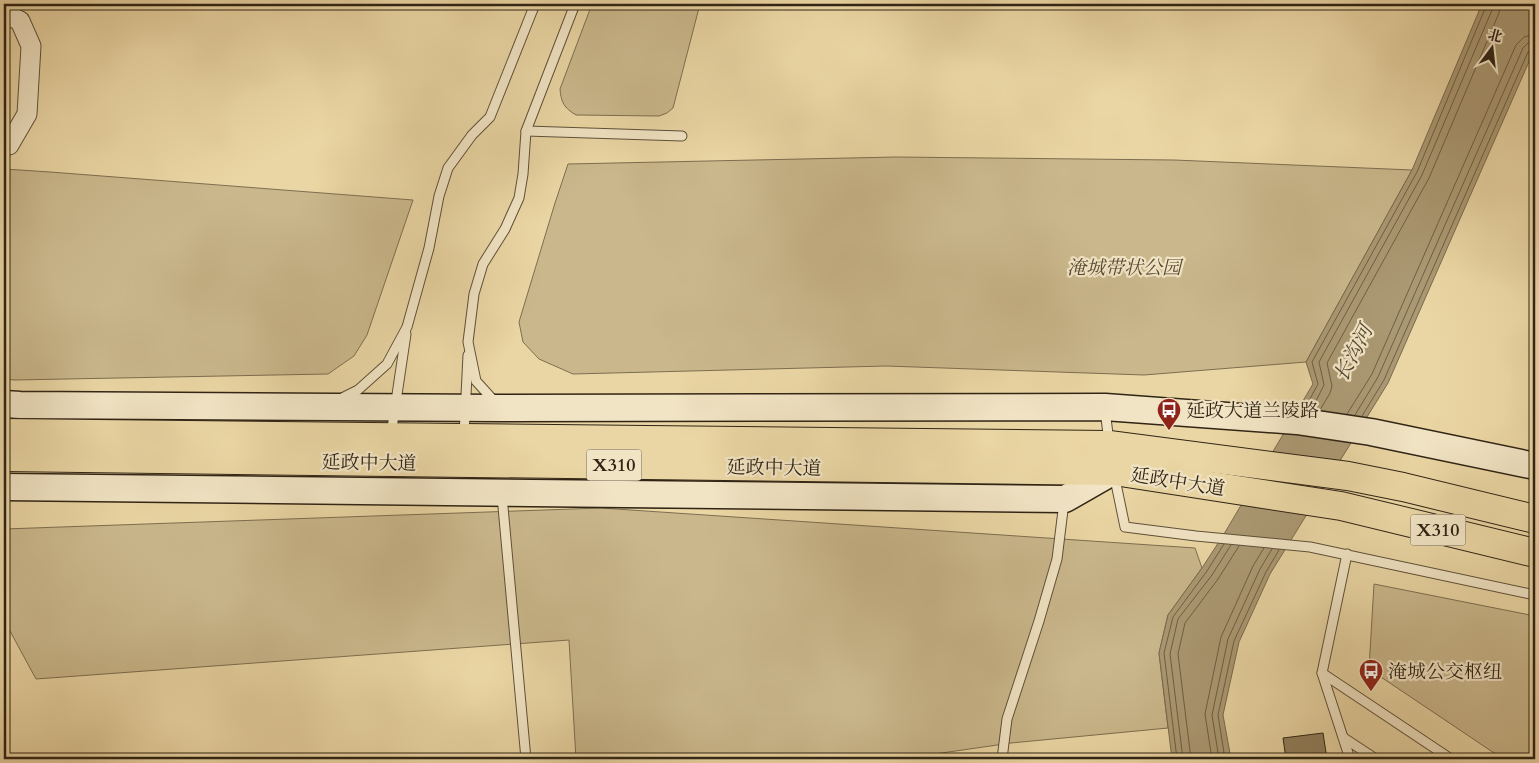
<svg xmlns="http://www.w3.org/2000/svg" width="1539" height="763" viewBox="0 0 1539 763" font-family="Cardo,'Noto Serif SC',serif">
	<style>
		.green { fill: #cab88c; stroke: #7d6e50 }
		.water { fill: #ab9973; stroke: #7a6a4d }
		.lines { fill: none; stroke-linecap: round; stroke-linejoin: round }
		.shore { stroke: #6e5e44; stroke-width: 1 }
		.building { fill: #91815f; stroke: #302415 }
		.lane-casing { stroke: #5e5039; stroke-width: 11 }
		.street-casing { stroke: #5e5039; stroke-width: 21 }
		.secondary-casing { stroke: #302415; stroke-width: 29 }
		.primary-casing { stroke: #302415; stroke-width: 30 }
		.lane { stroke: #f1e4c4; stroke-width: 9 }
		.street { stroke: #f1e4c4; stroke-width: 19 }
		.secondary { stroke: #f1e4c4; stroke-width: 26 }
		.primary { stroke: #ead6a4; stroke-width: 28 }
		.labels { text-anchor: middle; stroke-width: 4.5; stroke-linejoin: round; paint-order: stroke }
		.shield { fill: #f1e4c4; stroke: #6a5e4a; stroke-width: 1 }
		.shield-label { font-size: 18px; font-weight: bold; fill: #302415 }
		.park-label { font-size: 19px; font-style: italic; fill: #564933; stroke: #f1e4c4 }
		.poi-label { font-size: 19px; fill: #302415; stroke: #f1e4c4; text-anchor: start }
		.street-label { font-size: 19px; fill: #302415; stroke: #f1e4c4 }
		.water-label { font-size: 20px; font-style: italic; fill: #554731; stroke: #f1e4c4 }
	</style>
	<rect width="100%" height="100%" fill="#ead6a4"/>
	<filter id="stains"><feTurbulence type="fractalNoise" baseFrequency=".004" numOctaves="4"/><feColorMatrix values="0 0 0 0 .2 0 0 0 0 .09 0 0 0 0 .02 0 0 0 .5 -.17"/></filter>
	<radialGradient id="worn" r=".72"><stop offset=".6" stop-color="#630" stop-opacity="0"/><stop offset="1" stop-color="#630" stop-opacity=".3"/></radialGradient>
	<g class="green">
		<path d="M592,4H700L673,108L667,113L659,116L576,115C564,108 561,102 560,89Z"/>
		<polygon points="896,157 1174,160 1412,170 1306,362 1144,375 886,366 573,374 539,359 523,342 519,322 555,203 568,164"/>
		<polygon points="4,169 50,172 413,200 367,335 354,356 328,374 14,380 4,379"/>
		<polygon points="601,508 1195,548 1202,568 1168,615 1159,653 1168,728 1011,743 900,759 576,759 569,640 36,679 10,631 4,630 4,529"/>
		<polygon points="1374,584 1535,616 1535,759 1503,759 1369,669"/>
	</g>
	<polygon class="water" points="1482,4 1535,4 1535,48 1388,383 1270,574 1239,642 1223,715 1231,759 1172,759 1159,653 1168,615 1202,568 1224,534 1313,384 1306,362 1412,170"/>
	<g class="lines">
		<g class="shore">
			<polyline points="1305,408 1318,384 1312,362 1417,172 1487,4"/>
			<polyline points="1312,409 1324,385 1319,362 1422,175 1492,10 1493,4"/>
			<polyline points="1320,410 1330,393 1332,386 1327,363 1429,178 1499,13 1500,4"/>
			<polyline points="1347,414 1372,374 1516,45 1524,37 1535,34"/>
			<polyline points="1355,415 1378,377 1523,48 1528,43 1535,42"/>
			<polyline points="1362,416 1384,380 1528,52 1531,49 1535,48"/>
			<polyline points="1177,759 1164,653 1173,617 1207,571 1224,544"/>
			<polyline points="1183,759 1170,654 1178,619 1212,575 1231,545"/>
			<polyline points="1191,759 1178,654 1185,623 1218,579 1239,546"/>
			<polyline points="1212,759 1205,714 1221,637 1253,566 1264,548"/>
			<polyline points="1219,759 1212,715 1228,639 1260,569 1272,549"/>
			<polyline points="1225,759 1218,715 1234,641 1266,572 1279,550"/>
		</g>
	</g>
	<polygon class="building" points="1323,733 1327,759 1286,759 1283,738"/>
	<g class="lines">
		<defs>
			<g id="lane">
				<polyline points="526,131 682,136"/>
				<polyline points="342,398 358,390 387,364 407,327 429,248 439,196 448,168 472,135 490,117 535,4"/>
				<polyline points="495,402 476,381 468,342 474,294 483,264 505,229 519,198 523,174 526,131 575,4"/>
				<polyline points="1105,410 1109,442"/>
				<polyline points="391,435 406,334"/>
				<polyline points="464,435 468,355"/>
				<polyline points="1114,474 1125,527 1196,536 1310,547 1535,595"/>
				<polyline points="502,496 526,759"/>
				<polyline points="1347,554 1322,673 1350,759"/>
				<polyline points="1322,673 1451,759"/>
				<polyline points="1344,738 1376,759"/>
				<polyline points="1002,759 1007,719 1039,621 1057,559 1064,502"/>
			</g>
			<polyline id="street" points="4,13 20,21 31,46 27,114 9,145 4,146"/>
			<g id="secondary">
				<polyline points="4,404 20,405 500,408 1105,407 1297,421 1371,432 1535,466"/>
				<polyline points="4,487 1065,499 1114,471"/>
			</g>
			<g id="primary">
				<polyline points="4,433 1109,445 1348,476 1403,487 1535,519"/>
				<polyline points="4,457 1114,471 1341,506 1535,553"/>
			</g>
		</defs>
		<use href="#lane" class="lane-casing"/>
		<use href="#street" class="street-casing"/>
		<use href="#secondary" class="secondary-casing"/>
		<use href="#primary" class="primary-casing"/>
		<use href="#lane" class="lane"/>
		<use href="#street" class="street"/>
		<use href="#secondary" class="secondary"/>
		<use href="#primary" class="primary"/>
	</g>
	<defs>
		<symbol id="bus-pin" viewBox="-11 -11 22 30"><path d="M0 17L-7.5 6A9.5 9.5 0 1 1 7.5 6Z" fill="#8f2418" stroke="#f1e4c4"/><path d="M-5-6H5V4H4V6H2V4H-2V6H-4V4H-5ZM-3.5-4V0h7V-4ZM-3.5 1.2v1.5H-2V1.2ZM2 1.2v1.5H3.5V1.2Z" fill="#fff"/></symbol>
	</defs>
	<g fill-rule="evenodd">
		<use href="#bus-pin" x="1155" y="396" width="28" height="38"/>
		<use href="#bus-pin" x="1357" y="657" width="28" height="38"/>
	</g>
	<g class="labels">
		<g class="shield">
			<rect x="586.5" y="449.5" width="55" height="31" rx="4"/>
			<rect x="1410.5" y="514.5" width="55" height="31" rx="4"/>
		</g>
		<g class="shield-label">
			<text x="614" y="471">X310</text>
			<text x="1438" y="536">X310</text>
		</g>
		<g class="park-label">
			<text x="1124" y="274">淹城带状公园</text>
		</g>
		<g class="poi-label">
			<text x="1186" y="417">延政大道兰陵路</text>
			<text x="1388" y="678">淹城公交枢纽</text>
		</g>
		<g class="street-label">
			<text transform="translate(369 462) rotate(1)" y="7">延政中大道</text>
			<text transform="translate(774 467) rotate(1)" y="7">延政中大道</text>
			<text transform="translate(1178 481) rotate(9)" y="7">延政中大道</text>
		</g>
		<g class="water-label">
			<text transform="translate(1353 353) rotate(-63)" y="7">长沟河</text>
		</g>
	</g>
	<rect width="1539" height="763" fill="none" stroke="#ead6a4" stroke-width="20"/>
	<rect x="5" y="5" width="1529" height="753" fill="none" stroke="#302415" stroke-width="2.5"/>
	<rect x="10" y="10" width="1519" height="743" fill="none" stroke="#302415"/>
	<g transform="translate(1492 48) rotate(15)" stroke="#f1e4c4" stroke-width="4" paint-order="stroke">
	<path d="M0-4L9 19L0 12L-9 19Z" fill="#302415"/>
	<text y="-8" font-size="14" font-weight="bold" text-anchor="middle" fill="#302415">北</text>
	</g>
	<rect width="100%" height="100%" filter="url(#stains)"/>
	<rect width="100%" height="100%" fill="url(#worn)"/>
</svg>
